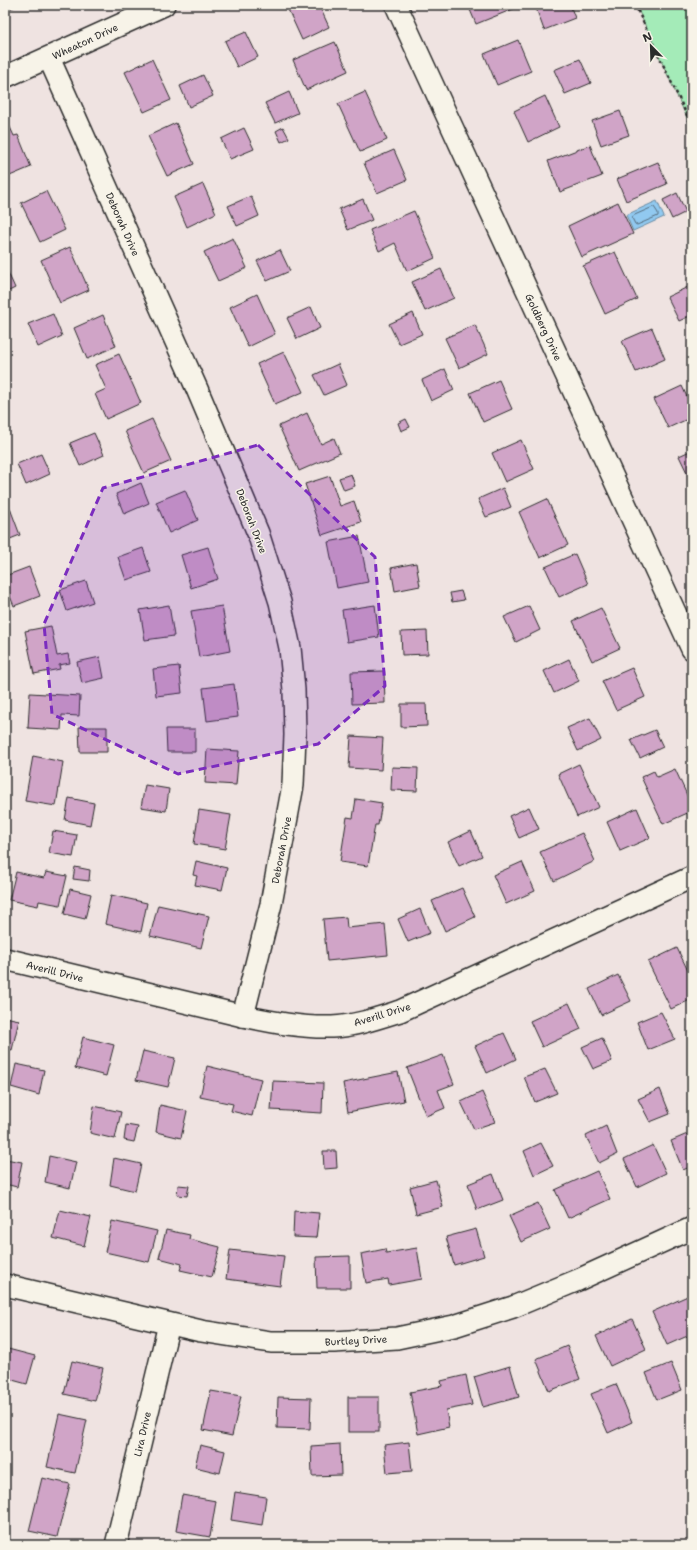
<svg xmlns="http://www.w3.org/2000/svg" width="697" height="1550" viewBox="0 0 697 1550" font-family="'Shantell Sans',sans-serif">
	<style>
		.green { fill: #a4ebb8; stroke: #688b72 }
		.water { fill: #91c9f0; stroke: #688aa1 }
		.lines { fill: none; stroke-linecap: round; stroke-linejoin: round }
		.shore { stroke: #546a7a; stroke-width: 1 }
		.building { fill: #d0a4c7; stroke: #2b2b2b }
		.minor-casing { stroke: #2b2b2b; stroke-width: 24 }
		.path { stroke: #2b2b2b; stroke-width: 2.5; stroke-dasharray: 3 3; stroke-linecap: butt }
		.minor { stroke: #f7f3e8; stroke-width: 21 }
		.marked { fill: #7b2cbf; fill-opacity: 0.2; stroke: #7b2cbf; stroke-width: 3; stroke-dasharray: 8 5; stroke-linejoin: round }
		.labels { text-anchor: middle; stroke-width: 3; stroke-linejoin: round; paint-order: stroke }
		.street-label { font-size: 10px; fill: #2b2b2b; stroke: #f7f3e8 }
	</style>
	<rect width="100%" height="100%" fill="#efe3e1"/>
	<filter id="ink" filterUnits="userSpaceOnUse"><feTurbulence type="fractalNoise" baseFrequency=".025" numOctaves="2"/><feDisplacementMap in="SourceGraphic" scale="8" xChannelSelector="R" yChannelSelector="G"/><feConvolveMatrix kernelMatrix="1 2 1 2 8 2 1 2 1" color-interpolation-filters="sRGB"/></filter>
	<g filter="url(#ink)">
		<polygon class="green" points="636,5 692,5 692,129"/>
		<polygon class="water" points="657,201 664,217 633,231 626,215"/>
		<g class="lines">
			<polygon class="shore" points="654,207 658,213 658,216 637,225 635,224 632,218 633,216"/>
		</g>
		<g class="building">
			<polygon points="5,5 18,5 7,10"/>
			<polygon points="286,5 319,5 329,27 302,40"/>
			<polygon points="468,5 523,5 476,24"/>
			<polygon points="543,5 570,5 575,18 544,30 536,8"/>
			<polygon points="246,32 258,57 237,67 225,41"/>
			<polygon points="518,40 531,71 497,85 484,54"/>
			<polygon points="335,42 348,71 306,90 293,60"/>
			<polygon points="152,59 171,100 144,112 125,72"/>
			<polygon points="580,59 591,83 565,94 554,70"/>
			<polygon points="203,75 213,96 189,107 180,86"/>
			<polygon points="289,92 298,113 275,123 265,103"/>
			<polygon points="365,92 387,140 360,152 338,104"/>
			<polygon points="545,96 559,127 528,142 514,111"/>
			<polygon points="620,111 629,135 601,145 592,121"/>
			<polygon points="176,123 194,164 167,176 148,136"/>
			<polygon points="9,125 14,136 18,135 31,167 5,178 5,126"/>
			<polygon points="283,127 289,138 281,142 276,131"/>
			<polygon points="244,128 254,149 230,159 221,139"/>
			<polygon points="590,145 602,176 560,192 548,161"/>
			<polygon points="394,150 407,180 377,193 364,163"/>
			<polygon points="658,162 667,184 626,201 617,179"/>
			<polygon points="203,184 216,213 187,227 174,197"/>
			<polygon points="46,191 65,230 40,242 21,203"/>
			<polygon points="677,193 686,212 672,219 663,200"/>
			<polygon points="251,196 259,216 237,226 228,206"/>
			<polygon points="363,199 372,220 348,230 339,209"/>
			<polygon points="618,202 633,234 582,257 568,226"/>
			<polygon points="414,211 435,258 407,271 395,243 379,251 370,230"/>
			<polygon points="233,238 247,268 218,281 204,252"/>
			<polygon points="70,247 89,290 60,303 41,260"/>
			<polygon points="280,250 290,271 267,281 257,261"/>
			<polygon points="615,252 637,299 605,314 583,266"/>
			<polygon points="5,266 15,288 5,293"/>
			<polygon points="441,269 454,298 425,311 412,282"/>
			<polygon points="692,285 692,315 679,321 667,297"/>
			<polygon points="257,294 275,334 248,347 230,307"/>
			<polygon points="311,307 320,328 297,339 287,318"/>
			<polygon points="413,313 422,334 399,344 389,324"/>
			<polygon points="53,314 62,336 38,347 28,324"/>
			<polygon points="103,315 116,346 87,359 74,328"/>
			<polygon points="475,325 488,354 459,368 445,338"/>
			<polygon points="652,328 665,359 636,372 622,341"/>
			<polygon points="284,352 303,392 275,404 257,364"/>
			<polygon points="119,354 141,403 106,419 95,394 106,389 95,365"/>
			<polygon points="338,364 347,385 324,395 314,375"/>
			<polygon points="445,369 454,390 431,401 422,380"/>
			<polygon points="499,380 512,409 483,422 470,393"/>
			<polygon points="682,386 692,408 692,417 668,428 654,399"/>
			<polygon points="307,413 321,444 334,438 340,453 299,471 279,426"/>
			<polygon points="152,419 171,461 144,473 125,431"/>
			<polygon points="406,419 410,427 401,431 398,423"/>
			<polygon points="94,433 104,455 80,466 70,443"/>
			<polygon points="521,440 534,469 505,482 492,453"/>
			<polygon points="692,450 692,483 679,456"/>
			<polygon points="41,454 50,474 26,485 17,464"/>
			<polygon points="351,474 355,486 344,490 339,478"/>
			<polygon points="330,476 340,506 354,501 361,522 322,535 305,484"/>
			<polygon points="141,483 149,503 124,514 116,494"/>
			<polygon points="503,488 511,507 486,517 478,499"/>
			<polygon points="185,490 198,520 169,533 156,502"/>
			<polygon points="547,499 568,545 540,558 519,512"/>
			<polygon points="8,503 20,535 5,541 5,504"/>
			<polygon points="359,536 368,582 337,588 328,542"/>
			<polygon points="208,547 218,579 191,588 181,555"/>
			<polygon points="143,548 151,572 126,580 118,557"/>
			<polygon points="575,554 588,584 559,597 545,567"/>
			<polygon points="416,563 420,586 395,591 391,568"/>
			<polygon points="29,567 40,596 14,606 5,584 5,576"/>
			<polygon points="86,581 93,602 67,611 60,590"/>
			<polygon points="461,591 464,600 452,602 450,593"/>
			<polygon points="169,605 174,636 145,640 140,610"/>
			<polygon points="375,605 379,637 347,642 342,610"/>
			<polygon points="222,606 230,651 199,657 191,611"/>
			<polygon points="529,606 540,630 516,642 504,617"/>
			<polygon points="601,608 620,648 592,661 573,621"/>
			<polygon points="51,626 57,656 68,654 70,663 59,665 60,669 34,674 25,631"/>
			<polygon points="427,631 428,654 402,655 401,632"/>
			<polygon points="100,657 104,678 82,683 77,662"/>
			<polygon points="569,659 579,681 554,693 544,671"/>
			<polygon points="179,666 182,693 156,696 153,669"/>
			<polygon points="632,668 645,697 616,710 602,681"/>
			<polygon points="384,671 385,703 352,704 351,672"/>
			<polygon points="234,684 238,717 207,721 203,688"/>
			<polygon points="30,693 80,696 79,716 62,715 61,730 28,728"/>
			<polygon points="401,704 426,704 427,726 401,727"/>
			<polygon points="590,718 601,740 578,751 567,728"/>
			<polygon points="79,727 107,727 107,752 80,752"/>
			<polygon points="166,729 195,729 195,752 167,752"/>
			<polygon points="655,730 663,747 640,758 631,740"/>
			<polygon points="351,736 383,738 381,770 349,768"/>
			<polygon points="207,749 239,751 236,785 205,783"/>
			<polygon points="33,756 63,762 56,806 25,801"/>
			<polygon points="579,764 599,807 577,817 558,774"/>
			<polygon points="392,767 418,768 417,791 391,790"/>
			<polygon points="675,769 692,806 692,811 663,824 641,777 654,771 657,777"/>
			<polygon points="145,785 169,789 166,811 141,807"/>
			<polygon points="69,798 94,803 90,825 65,820"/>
			<polygon points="356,799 382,803 378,825 375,825 368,866 340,862 347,817 353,818"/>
			<polygon points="529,807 539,829 519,838 509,816"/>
			<polygon points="637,808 650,838 620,851 607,822"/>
			<polygon points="199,810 231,815 225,849 194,844"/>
			<polygon points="53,831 77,835 73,857 49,853"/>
			<polygon points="471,831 482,856 459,866 448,842"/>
			<polygon points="582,833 595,861 554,881 540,852"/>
			<polygon points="196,861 227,868 222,890 195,885 197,876 193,875"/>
			<polygon points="522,862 535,891 506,904 493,875"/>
			<polygon points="75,867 90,870 89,881 73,879"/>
			<polygon points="16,872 44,878 46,872 67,876 60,905 39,901 38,906 9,900"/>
			<polygon points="462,888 475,917 445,931 432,901"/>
			<polygon points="70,889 91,894 85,919 64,914"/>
			<polygon points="111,895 147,903 141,932 105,924"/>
			<polygon points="158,905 209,916 201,948 150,936"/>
			<polygon points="420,909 430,933 408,942 398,919"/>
			<polygon points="346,917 347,928 385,924 388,955 327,961 323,919"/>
			<polygon points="677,948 692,979 692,999 671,1009 648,962"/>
			<polygon points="618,975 631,1001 601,1015 589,989"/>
			<polygon points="569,1003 581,1029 542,1047 530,1021"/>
			<polygon points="661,1012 675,1039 648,1050 637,1022"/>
			<polygon points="5,1017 19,1020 12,1050 5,1048"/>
			<polygon points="504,1033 516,1059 487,1073 475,1046"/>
			<polygon points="83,1037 114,1045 106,1076 75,1068"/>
			<polygon points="602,1038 612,1061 593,1069 582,1047"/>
			<polygon points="143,1051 175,1058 168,1087 136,1080"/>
			<polygon points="443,1055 454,1084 438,1090 445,1108 426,1116 407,1068"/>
			<polygon points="16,1064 44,1070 39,1095 11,1087"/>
			<polygon points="207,1066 261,1079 252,1116 231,1111 233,1104 200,1097"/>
			<polygon points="545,1069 557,1093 535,1102 524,1077"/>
			<polygon points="398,1072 404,1101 348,1112 343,1083"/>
			<polygon points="273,1081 323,1083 322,1113 271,1110"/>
			<polygon points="660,1089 670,1114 650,1122 638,1099"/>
			<polygon points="482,1092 495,1122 474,1129 461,1102"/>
			<polygon points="160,1105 187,1111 181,1138 156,1132"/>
			<polygon points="94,1106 121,1112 115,1139 90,1133"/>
			<polygon points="126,1125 138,1127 134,1142 124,1140"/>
			<polygon points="606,1126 617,1154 599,1163 586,1136"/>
			<polygon points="692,1132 692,1166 683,1170 671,1141"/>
			<polygon points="541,1143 553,1166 534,1175 524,1151"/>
			<polygon points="653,1145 666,1173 637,1187 624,1159"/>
			<polygon points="323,1151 336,1151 337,1168 324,1169"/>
			<polygon points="49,1156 76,1162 70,1188 45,1182"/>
			<polygon points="114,1158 141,1164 135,1191 110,1185"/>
			<polygon points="5,1159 22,1162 17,1187 5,1184"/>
			<polygon points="597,1171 610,1199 568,1218 555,1190"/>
			<polygon points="493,1174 503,1200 477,1210 468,1184"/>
			<polygon points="436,1180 443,1207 416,1214 410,1187"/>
			<polygon points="178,1185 189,1186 187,1196 177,1195"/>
			<polygon points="538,1203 550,1229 521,1242 509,1216"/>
			<polygon points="60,1210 91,1217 84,1246 53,1238"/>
			<polygon points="294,1211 319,1213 316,1238 293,1237"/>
			<polygon points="112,1221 157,1231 149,1262 105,1252"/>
			<polygon points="476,1229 484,1256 454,1265 446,1237"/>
			<polygon points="166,1230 190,1235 189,1239 220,1247 212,1277 180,1270 182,1264 159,1258"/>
			<polygon points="417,1248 422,1279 389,1285 388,1279 366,1283 361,1254 385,1249 386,1253"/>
			<polygon points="230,1250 284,1256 280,1286 226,1279"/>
			<polygon points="350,1256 350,1288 317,1288 316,1257"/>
			<polygon points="692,1294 692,1334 667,1345 652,1312"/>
			<polygon points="632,1319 646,1349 610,1366 596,1336"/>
			<polygon points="567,1346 580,1379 549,1391 536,1359"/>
			<polygon points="8,1349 35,1356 27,1384 5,1378 5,1359"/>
			<polygon points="72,1361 103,1368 95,1401 64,1394"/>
			<polygon points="671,1363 682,1390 657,1400 646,1373"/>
			<polygon points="510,1366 519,1397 483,1407 474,1377"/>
			<polygon points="466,1375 472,1405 446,1410 449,1427 418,1434 410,1392 442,1386 441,1381"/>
			<polygon points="616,1384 632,1422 608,1433 591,1394"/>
			<polygon points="211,1391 241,1396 232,1436 203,1430"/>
			<polygon points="278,1397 311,1398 310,1429 277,1428"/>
			<rect x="348" y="1397" width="31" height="35"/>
			<polygon points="59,1414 87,1420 75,1473 47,1467"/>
			<polygon points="409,1442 412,1471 387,1473 384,1445"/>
			<polygon points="340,1444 341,1475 312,1476 311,1446"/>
			<polygon points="200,1445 225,1451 220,1473 195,1467"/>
			<polygon points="42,1478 70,1484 57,1537 29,1531"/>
			<polygon points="235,1492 266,1497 262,1525 231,1520"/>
			<polygon points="182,1495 216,1501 210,1537 176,1531"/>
			<polygon points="14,1542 31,1545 14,1545"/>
		</g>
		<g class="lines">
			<defs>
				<g id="minor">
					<polyline points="396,5 692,649"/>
					<polyline points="49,58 197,389 258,533 280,602 290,648 294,690 295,735 293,785 271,904 243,1016"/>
					<polyline points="5,77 164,5"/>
					<path d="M5,959L243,1016C272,1022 302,1028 332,1027C355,1026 378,1018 400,1011L692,877"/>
					<polyline points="5,1285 201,1331 271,1342 334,1342 397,1338 454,1326 513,1307 578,1280 692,1228"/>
					<polyline points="116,1545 169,1324"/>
				</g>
			</defs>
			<use href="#minor" class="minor-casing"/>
			<polyline class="path" points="635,5 692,126"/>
			<use href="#minor" class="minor"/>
		</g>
	</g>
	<path class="marked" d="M258,445L375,557L385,686L318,744L178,774L52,714L44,624L103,488Z"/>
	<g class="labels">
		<g class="street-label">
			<text transform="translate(85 41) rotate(-25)" y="4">Wheaton Drive</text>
			<text transform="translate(123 224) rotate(66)" y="4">Deborah Drive</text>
			<text transform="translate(544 327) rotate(65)" y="4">Goldberg Drive</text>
			<text transform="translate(252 521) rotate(69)" y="4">Deborah Drive</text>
			<text transform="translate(281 850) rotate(-79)" y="4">Deborah Drive</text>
			<text transform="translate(55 971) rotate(14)" y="4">Averill Drive</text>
			<text transform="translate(382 1014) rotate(-17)" y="4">Averill Drive</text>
			<text transform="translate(356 1340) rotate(-3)" y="4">Burtley Drive</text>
			<text transform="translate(142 1434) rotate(-77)" y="4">Lira Drive</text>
		</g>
	</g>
	<rect width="697" height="1550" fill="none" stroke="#f7f3e8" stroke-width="20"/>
	<rect x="10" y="10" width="677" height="1530" fill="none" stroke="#2b2b2b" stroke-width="1.5" filter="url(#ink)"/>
	<g transform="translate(651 46) rotate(337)" stroke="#f7f3e8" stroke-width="3" paint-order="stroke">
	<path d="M0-3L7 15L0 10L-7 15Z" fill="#2b2b2b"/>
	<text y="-6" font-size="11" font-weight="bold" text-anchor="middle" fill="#2b2b2b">N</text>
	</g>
</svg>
